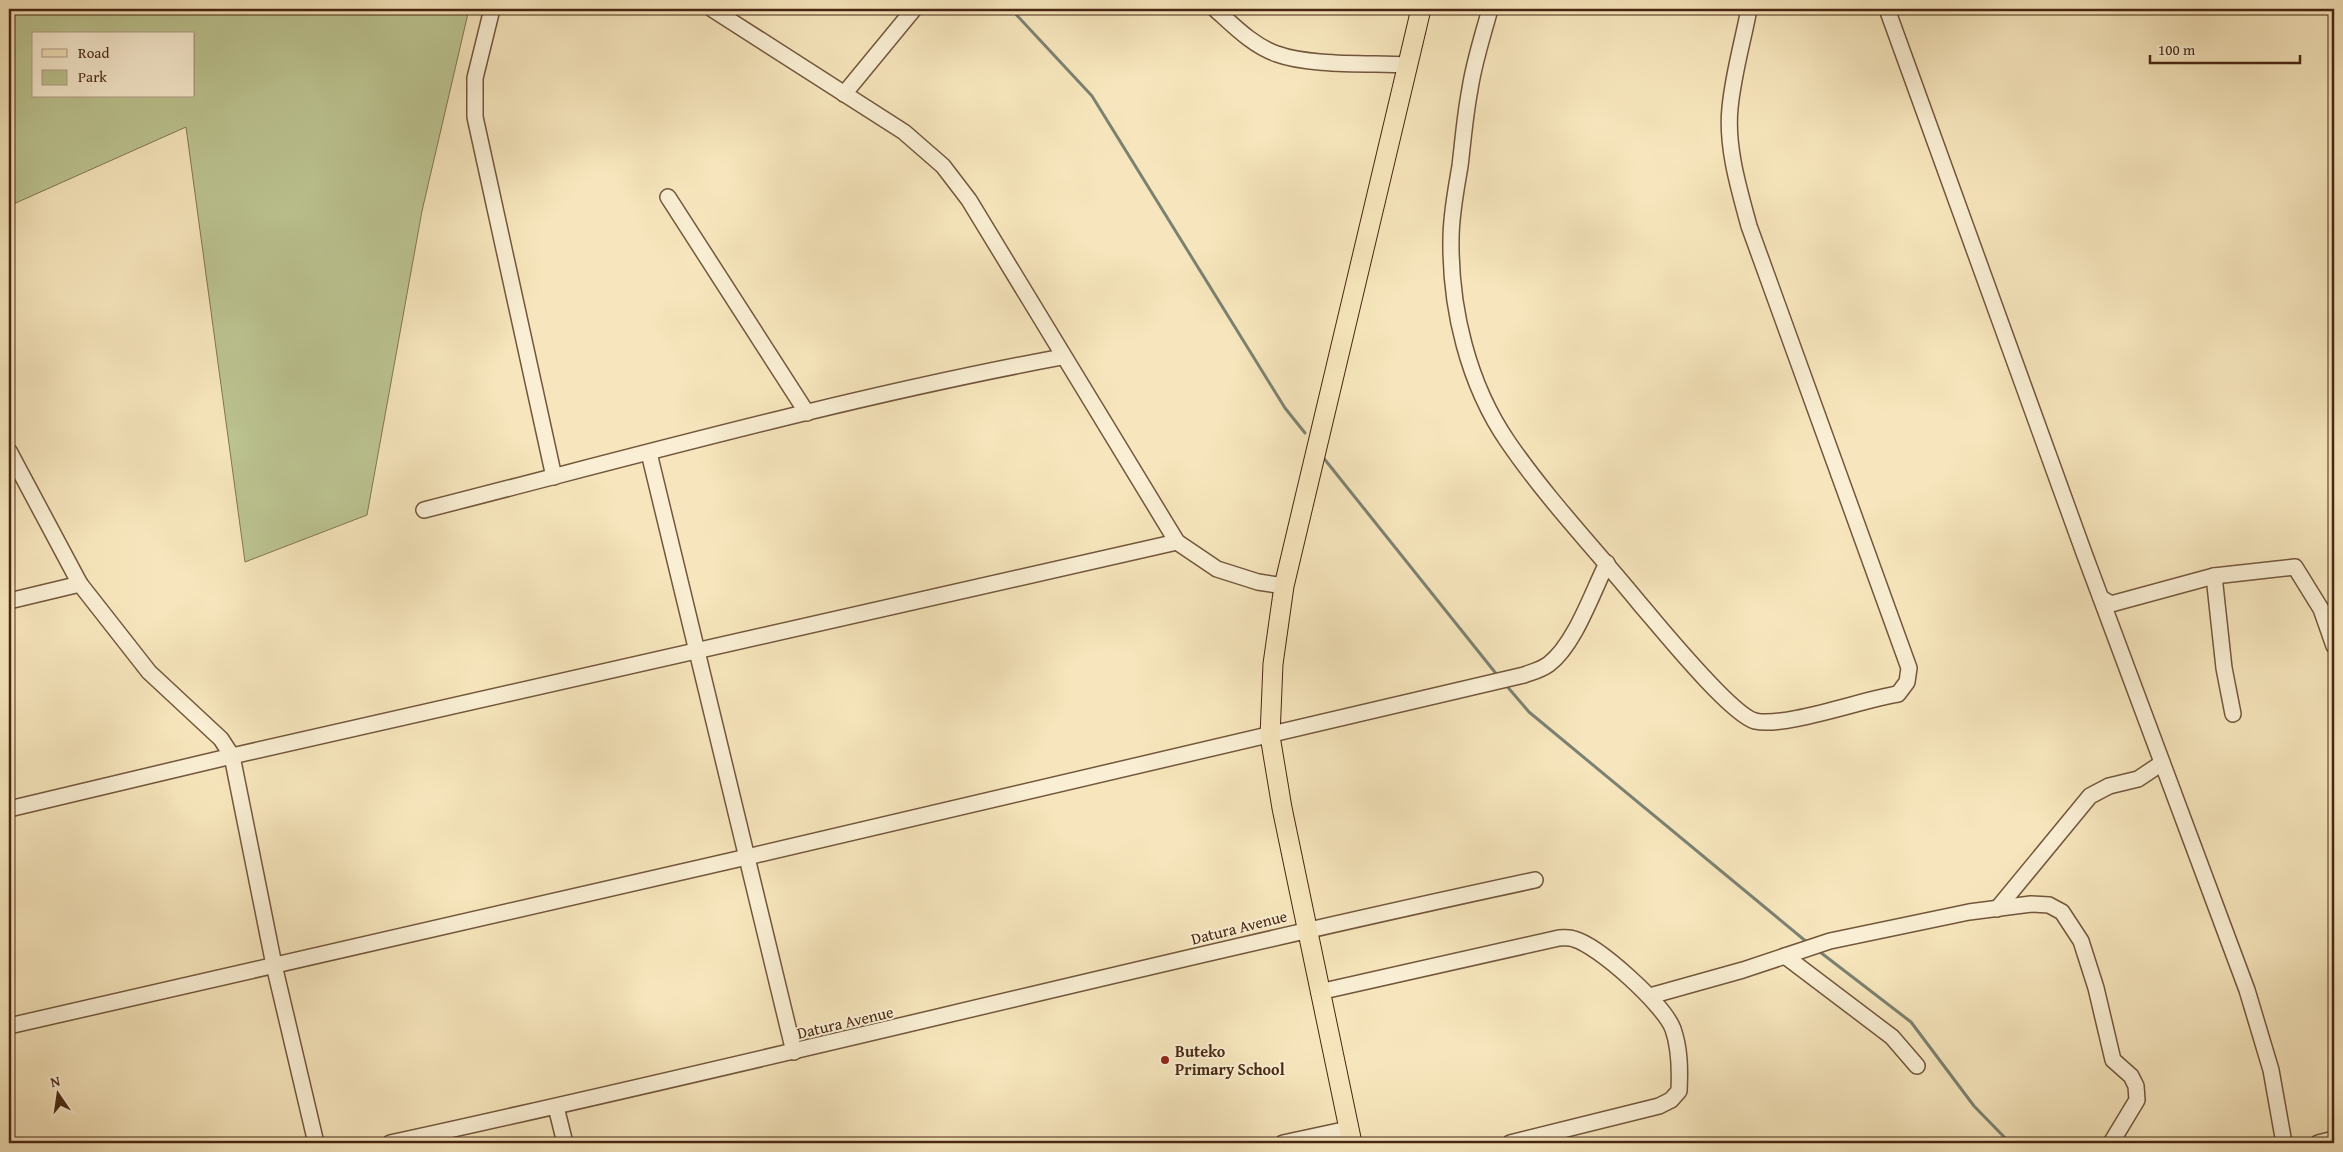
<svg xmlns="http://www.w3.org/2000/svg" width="2343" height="1152" viewBox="0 0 2343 1152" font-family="'Gentium Book Plus',serif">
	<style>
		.green { fill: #bcc592; stroke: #827652; fill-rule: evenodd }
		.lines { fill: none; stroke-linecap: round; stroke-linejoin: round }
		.stream { stroke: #7b8272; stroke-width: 3 }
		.minor-casing { stroke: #73573c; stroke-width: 18 }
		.major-casing { stroke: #472711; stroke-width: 21 }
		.minor { stroke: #faefd4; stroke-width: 15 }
		.major { stroke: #f7e6bd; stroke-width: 19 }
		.poi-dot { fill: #8f2418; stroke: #faefd4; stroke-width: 2 }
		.labels { text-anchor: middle; stroke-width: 4; stroke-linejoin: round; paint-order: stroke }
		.street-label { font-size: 16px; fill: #472711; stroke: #faefd4 }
		.poi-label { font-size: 16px; font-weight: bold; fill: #472711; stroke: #faefd4; text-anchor: start }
	</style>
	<rect width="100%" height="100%" fill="#f7e6bd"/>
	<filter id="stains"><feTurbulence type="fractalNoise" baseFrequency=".004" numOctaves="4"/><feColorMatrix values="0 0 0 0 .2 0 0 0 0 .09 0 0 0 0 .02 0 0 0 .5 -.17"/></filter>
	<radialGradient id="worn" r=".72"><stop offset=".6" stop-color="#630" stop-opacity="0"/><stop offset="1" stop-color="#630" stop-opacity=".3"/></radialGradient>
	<path class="green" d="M9,9H469L422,211L367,515L245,562L186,127L9,206ZM34,34H194V96H34Z"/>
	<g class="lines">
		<g class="stream">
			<polyline points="1011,9 1092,96 1285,408 1305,433"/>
			<polyline points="1322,456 1498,676"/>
			<polyline points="1505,684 1529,712 1808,943"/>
			<polyline points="1820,952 1911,1022 1974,1106 2010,1143"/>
		</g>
		<defs>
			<g id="minor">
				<polyline points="492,9 475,78 475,117 554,477"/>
				<polyline points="712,9 904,132 943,166 969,200 1177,542 1217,569 1258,582 1284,586"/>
				<path d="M1215,9C1233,25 1253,46 1277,54C1309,66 1371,63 1407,65"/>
				<path d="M1490,9C1483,35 1474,62 1470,89C1465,115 1463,141 1460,166C1456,190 1451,214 1451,239C1450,308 1468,384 1508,442C1547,499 1596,550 1640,604C1660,627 1730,714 1755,721C1785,728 1864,699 1898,694L1907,682L1909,668L1749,226C1739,189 1726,147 1730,108C1733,75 1743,41 1749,9"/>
				<polyline points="1887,9 2084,553 2247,990 2271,1070 2284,1143"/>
				<polyline points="844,94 914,9"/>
				<polyline points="668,197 807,413"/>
				<polyline points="9,451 80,584 149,672 221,739 232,756 274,965 316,1143"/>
				<polyline points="649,453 794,1052"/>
				<path d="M424,510C636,456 847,397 1062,357"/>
				<polyline points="2214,576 2224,668 2233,714"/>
				<polyline points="2101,598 2111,604 2214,576 2295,567 2321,609 2334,646"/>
				<polyline points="9,601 80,584"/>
				<polyline points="9,809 232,756 1177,542"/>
				<polyline points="1997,909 2090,796 2109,786 2138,779 2162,763"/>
				<polyline points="1785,956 1892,1037 1917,1066"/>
				<path d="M1319,992L1559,938C1565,938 1569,937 1574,939C1599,946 1664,1005 1673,1029C1680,1049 1680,1070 1679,1091L1671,1100L1659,1106L1510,1143"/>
				<polyline points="1650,996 1743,970 1830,941 1969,912 2031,904 2049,905 2062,912 2081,941 2096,988 2113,1060 2131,1076 2136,1086 2137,1100 2111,1143"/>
				<path d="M9,1026L747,857L1524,675C1532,672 1541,670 1549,664C1575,644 1592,593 1607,563"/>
				<polyline points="556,1107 565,1143"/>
				<path d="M390,1143C773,1060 1152,962 1535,880"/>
				<polyline points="1283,1143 1348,1129"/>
				<polyline points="2318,1143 2334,1139"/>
			</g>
			<polyline id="major" points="1352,1143 1282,808 1270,736 1273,664 1284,586 1421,9"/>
		</defs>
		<use href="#minor" class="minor-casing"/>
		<use href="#major" class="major-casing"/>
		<use href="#minor" class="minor"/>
		<use href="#major" class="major"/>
	</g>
	<circle class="poi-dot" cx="1165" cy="1060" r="5"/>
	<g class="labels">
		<g class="street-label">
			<text transform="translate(1239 927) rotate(-14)" y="6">Datura Avenue</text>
			<text transform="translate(845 1022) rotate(-13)" y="6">Datura Avenue</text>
		</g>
		<g class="poi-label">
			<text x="1175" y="1057">Buteko<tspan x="1175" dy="18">Primary School</tspan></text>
		</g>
	</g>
	<rect width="2343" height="1152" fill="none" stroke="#f7e6bd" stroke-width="30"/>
	<rect x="10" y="10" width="2323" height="1132" fill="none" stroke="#472711" stroke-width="2.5"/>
	<rect x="15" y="15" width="2313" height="1122" fill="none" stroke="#472711"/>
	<rect x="32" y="32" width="162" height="65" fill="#faefd4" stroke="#b29f86"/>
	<rect x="42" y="49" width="25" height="8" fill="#f7e6bd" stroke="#b29f86"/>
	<text x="78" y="58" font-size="15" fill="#472711">Road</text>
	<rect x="42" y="70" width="25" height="15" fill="#bcc592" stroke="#b29f86"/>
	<text x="78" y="82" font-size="15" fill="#472711">Park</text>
	<g transform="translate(58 1094) rotate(347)" stroke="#faefd4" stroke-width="4" paint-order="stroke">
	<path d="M0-4L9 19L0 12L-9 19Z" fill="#472711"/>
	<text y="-8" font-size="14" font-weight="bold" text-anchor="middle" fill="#472711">N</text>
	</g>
	<path d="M2150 55v8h150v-8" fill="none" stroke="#472711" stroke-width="2.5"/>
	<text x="2158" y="55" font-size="15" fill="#472711" stroke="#faefd4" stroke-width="4" paint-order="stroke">100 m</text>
	<rect width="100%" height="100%" filter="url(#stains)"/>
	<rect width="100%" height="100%" fill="url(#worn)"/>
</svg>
